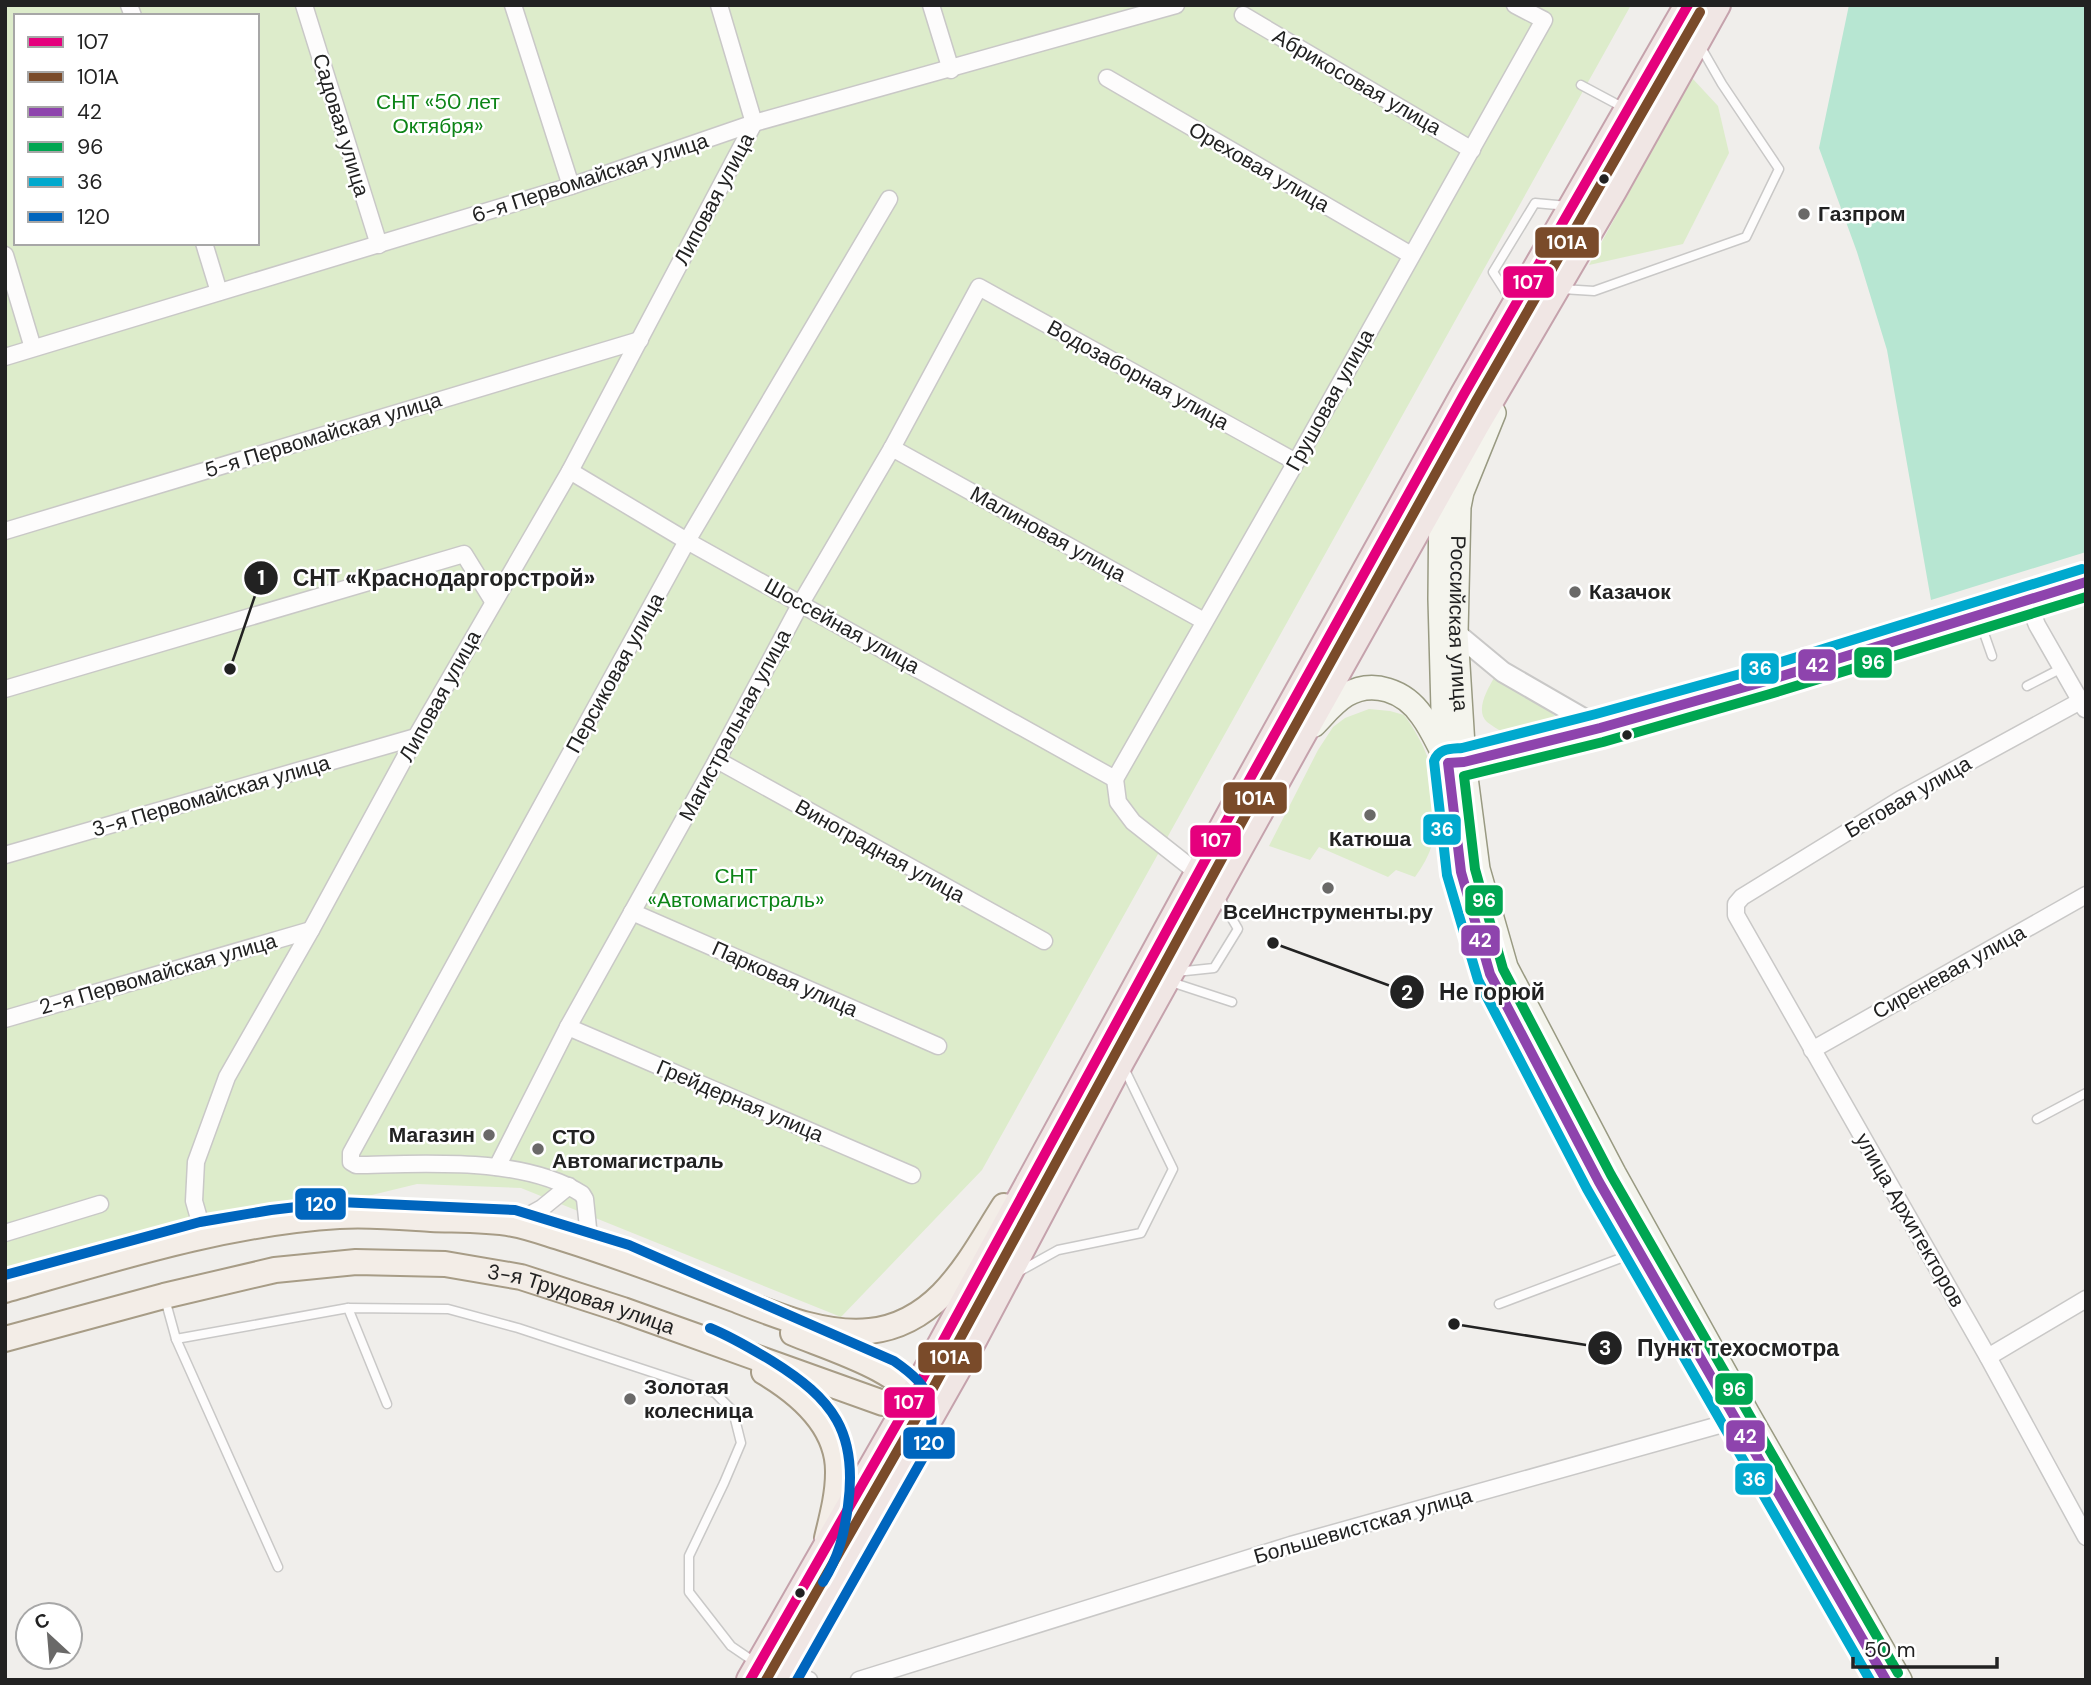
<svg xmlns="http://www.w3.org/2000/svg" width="2091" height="1685" viewBox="0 0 2091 1685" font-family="'DM Sans',sans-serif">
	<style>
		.grass { fill: #ddeccb; fill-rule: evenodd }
		.pitch { fill: #b7e6d2 }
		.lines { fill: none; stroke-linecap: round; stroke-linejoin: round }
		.service-casing { stroke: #c9c8c7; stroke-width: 11 }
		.minor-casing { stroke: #c9c8c7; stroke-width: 19 }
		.tertiary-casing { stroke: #c9c8c7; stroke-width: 23 }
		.secondary-casing { stroke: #999a82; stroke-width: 26 }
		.primary-casing { stroke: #a79c86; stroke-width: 28 }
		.trunk-casing { stroke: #c5a2ac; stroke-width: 30 }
		.service { stroke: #fdfcfc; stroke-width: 8 }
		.minor { stroke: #fdfcfc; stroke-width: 16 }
		.tertiary { stroke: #fdfcfc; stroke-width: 19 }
		.secondary { stroke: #f4f4ed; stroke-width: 23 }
		.primary { stroke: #f3ede7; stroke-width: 24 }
		.trunk { stroke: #f0e6e4; stroke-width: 26 }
		.bus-1-casing { stroke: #fff; stroke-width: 16 }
		.bus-2-casing { stroke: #fff; stroke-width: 16 }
		.bus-3-casing { stroke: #fff; stroke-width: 16 }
		.bus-4-casing { stroke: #fff; stroke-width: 16 }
		.bus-5-casing { stroke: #fff; stroke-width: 16 }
		.bus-6-casing { stroke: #fff; stroke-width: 16 }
		.bus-1 { stroke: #e5007d; stroke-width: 10 }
		.bus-2 { stroke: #7a4b2a; stroke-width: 10 }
		.bus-3 { stroke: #8e44ad; stroke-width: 10 }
		.bus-4 { stroke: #00a651; stroke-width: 10 }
		.bus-5 { stroke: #00a9ce; stroke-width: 10 }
		.bus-6 { stroke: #0065bd; stroke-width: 10 }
		.bus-dot { fill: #222; stroke: #fff; stroke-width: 2.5 }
		.poi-dot { fill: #6a6968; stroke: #fff; stroke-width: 2.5 }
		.labels { text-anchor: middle; stroke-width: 5; stroke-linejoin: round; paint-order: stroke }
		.street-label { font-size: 21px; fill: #222; stroke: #fff }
		.park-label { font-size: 21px; fill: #0c8416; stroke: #fff }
		.poi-label { font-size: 21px; font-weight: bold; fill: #222; stroke: #fff; text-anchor: start }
		.leader { fill: none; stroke: #222; stroke-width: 2.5 }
		.callout-dot { fill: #222; stroke: #fff; stroke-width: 2.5 }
		.mark-label { font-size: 21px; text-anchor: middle; font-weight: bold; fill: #fff }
		.callout-label { font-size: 23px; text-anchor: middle; font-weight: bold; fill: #222; stroke: #fff; stroke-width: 5; stroke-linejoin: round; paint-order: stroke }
		.line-badge { stroke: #fff; stroke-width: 2.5 }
		.badge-label { font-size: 19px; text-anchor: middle; font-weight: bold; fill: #fff }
	</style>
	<rect width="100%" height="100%" fill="#f0eeeb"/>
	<g class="grass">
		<path d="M5,5H1631L982,1170L841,1317L521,1188L417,1184L204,1236L5,1291ZM16,16H257V243H16Z"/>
		<polygon points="1692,78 1718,106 1729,153 1683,244 1589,265"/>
		<path d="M1494,678L1540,703L1561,721L1502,732C1498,729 1492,726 1487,722C1475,711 1487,690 1494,678Z"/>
		<path d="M1369,709L1390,711L1404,715C1439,761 1453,828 1415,877L1396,870L1388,877L1319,847L1310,860L1269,846L1318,750L1333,727L1345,718Z"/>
	</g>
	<polygon class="pitch" points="1849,5 2086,5 2086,552 1931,600 1887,350 1857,252 1819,148"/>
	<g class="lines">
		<defs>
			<g id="service">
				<polyline points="1581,85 1626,109"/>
				<polyline points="1562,289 1594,291 1746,237 1779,169 1722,84 1699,44"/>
				<polyline points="1511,300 1493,272 1535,203 1568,206"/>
				<polyline points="1978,616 1992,656"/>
				<polyline points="2027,686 2062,668"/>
				<polyline points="1176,972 1214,968 1238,929 1218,895"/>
				<polyline points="1168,981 1232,1002"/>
				<polyline points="2037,1119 2086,1093"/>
				<polyline points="1020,1271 1058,1250 1141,1233 1173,1169 1124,1068"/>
				<polyline points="165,1299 176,1339 348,1308 448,1309 518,1328 715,1393 733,1411 741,1443 724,1483 689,1556 689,1592 731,1646 756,1663"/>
				<polyline points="1499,1304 1637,1252"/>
				<polyline points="348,1308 387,1404"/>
				<polyline points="176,1339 278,1567"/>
			</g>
			<g id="minor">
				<polyline points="129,5 133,16"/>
				<polyline points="304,5 379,245"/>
				<polyline points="513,5 571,186"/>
				<polyline points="931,5 951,70"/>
				<polyline points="1243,15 1472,150"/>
				<polyline points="1107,78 1411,255"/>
				<polyline points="204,243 219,292"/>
				<polyline points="5,255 33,348"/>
				<polyline points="5,357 571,186 754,123 1176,5"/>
				<polyline points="892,448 1204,621"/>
				<polyline points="570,471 687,541 1115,779"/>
				<polyline points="5,531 640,340"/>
				<polyline points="2027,600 2037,625 2085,709"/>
				<polyline points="5,689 464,554 493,601"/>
				<polyline points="2086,698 1901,799 1742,897 1736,904 1736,915 1988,1357 2086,1537"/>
				<polyline points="717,760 1044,941"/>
				<polyline points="1115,779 1296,462 1544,20 1515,5"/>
				<polyline points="1115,779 1118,802 1133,822 1199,874"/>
				<polyline points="5,855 416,737"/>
				<polyline points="632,912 938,1046"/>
				<polyline points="5,1019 311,930"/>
				<polyline points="568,1027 912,1175"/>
				<polyline points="1812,1050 2086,895"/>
				<polyline points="497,1167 568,1027 717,760 801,603 892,448 979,287 1296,462"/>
				<polyline points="513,1224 542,1208 569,1186"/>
				<polyline points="5,1233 100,1204"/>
				<polyline points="204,1236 194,1201 196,1162 227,1077 311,930 416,737 570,471 754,123 719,5"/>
				<path d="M590,1247L585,1199L582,1194C522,1156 425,1164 356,1165L351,1162V1153L687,541L889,199"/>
				<polyline points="1988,1357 2086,1299"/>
				<polyline points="784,1673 809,1680"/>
				<polyline points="859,1680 1291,1545 1730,1422 1748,1414"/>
			</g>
			<g id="tertiary">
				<polyline points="1456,633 1503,672 1600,728"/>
				<polyline points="1451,763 1464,762 1600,728 1766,681 2086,582"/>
			</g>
			<g id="secondary">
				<path id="s1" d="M1494,413L1462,492L1459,507L1456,633L1464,762L1478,869L1506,967L1614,1173L1748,1414L1900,1680"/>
				<polyline points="1441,485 1440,599 1443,710 1461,872 1490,974 1599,1182 1664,1294"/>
				<path d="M1314,725C1324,715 1333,703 1346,695C1373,679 1405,691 1422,716C1431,728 1437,742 1444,755"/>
			</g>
			<g id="primary">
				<path d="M5,1290C114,1259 225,1223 339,1216C370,1214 401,1217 431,1219C458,1220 487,1219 513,1224C530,1227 548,1234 565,1239C622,1257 678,1278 734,1299C776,1315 824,1336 870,1331C940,1323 970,1259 1004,1206"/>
				<path d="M793,1333C823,1346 911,1372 917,1406"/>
				<path id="s2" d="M5,1339L164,1296L275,1270L356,1262L445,1264L521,1277L623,1310L883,1403H892L925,1389"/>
				<path d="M764,1372C801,1394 839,1426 838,1473C838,1495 832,1517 827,1538"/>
			</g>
			<g id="trunk">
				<polyline points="750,1680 914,1394 1232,811 1464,394 1688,5"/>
				<polyline points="781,1680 968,1350 1121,1061 1296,746 1476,425 1613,191 1717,5"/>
			</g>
		</defs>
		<use href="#service" class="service-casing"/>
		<use href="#minor" class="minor-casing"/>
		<use href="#tertiary" class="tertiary-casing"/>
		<use href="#secondary" class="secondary-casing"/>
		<use href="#primary" class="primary-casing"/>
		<use href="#trunk" class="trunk-casing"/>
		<use href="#service" class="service"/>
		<use href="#minor" class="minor"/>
		<use href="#tertiary" class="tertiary"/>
		<use href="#secondary" class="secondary"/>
		<use href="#primary" class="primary"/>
		<use href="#trunk" class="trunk"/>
		<defs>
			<polyline id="bus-1" points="750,1680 914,1394 1232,811 1464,394 1688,5"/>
			<polyline id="bus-2" points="766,1680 926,1401 1244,818 1476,401 1700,12"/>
			<polyline id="bus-3" points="1886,1680 1599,1182 1490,974 1461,872 1448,763 1464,762 1600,728 1766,681 2086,582"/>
			<polyline id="bus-4" points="1898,1673 1611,1175 1503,969 1475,869 1464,776 1603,742 1770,694 2086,597"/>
			<path id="bus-5" d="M1870,1680L1587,1189L1478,980L1447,875L1434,761C1439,748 1450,749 1462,748L1596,714L1762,668L2082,569"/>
			<g id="bus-6">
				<path d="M5,1275L200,1222L271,1210L339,1202L515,1210L629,1245L894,1361C933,1388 936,1403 928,1449L797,1680"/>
				<path d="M710,1328C732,1337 752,1349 772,1361C833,1399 858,1432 848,1506C844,1535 839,1556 823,1582"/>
			</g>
		</defs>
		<use href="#bus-1" class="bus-1-casing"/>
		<use href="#bus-2" class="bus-2-casing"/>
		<use href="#bus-3" class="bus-3-casing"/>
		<use href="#bus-4" class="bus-4-casing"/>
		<use href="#bus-5" class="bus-5-casing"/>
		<use href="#bus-6" class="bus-6-casing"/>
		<use href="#bus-1" class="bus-1"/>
		<use href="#bus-2" class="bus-2"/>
		<use href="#bus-3" class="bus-3"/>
		<use href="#bus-4" class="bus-4"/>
		<use href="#bus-5" class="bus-5"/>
		<use href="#bus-6" class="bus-6"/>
	</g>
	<g class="bus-dot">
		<circle cx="1604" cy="179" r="6"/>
		<circle cx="1627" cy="735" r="6"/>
		<circle cx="800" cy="1593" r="6"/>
	</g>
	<g class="poi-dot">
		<circle cx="1804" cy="214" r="7"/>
		<circle cx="1575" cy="592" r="7"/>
		<circle cx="1370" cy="815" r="7"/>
		<circle cx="1328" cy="888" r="7"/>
		<circle cx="489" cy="1135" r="7"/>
		<circle cx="538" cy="1149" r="7"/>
		<circle cx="630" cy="1399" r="7"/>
	</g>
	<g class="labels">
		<g class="street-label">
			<text transform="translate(1357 82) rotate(30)" y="7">Абрикосовая улица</text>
			<text transform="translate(341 125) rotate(73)" y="7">Садовая улица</text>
			<text transform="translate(1259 167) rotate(30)" y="7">Ореховая улица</text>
			<text transform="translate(590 178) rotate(-18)" y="7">6-я Первомайская улица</text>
			<text transform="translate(714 199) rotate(-62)" y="7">Липовая улица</text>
			<text transform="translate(1138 375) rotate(29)" y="7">Водозаборная улица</text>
			<text transform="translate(1330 400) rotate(-61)" y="7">Грушовая улица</text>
			<text transform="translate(323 435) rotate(-17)" y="7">5-я Первомайская улица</text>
			<text transform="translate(1048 534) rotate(29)" y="7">Малиновая улица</text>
			<text dy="7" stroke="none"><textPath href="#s1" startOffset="217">Российская улица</textPath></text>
			<text transform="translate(842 626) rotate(29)" y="7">Шоссейная улица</text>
			<text transform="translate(615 673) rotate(-61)" y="7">Персиковая улица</text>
			<text transform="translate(440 696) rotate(-61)" y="7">Липовая улица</text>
			<text transform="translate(735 725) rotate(-62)" y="7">Магистральная улица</text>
			<text transform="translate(211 796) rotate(-16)" y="7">3-я Первомайская улица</text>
			<text transform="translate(1908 797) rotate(-30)" y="7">Беговая улица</text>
			<text transform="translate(880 851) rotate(29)" y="7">Виноградная улица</text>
			<text transform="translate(1949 972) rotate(-29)" y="7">Сиреневая улица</text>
			<text transform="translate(158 974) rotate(-16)" y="7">2-я Первомайская улица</text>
			<text transform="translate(785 979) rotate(24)" y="7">Парковая улица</text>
			<text transform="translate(740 1101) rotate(23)" y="7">Грейдерная улица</text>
			<text transform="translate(1910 1220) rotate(60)" y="7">улица Архитекторов</text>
			<text dy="7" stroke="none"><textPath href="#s2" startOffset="590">3-я Трудовая улица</textPath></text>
			<text transform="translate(1363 1526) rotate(-16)" y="7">Большевистская улица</text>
		</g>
		<g class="park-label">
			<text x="438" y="109">СНТ «50 лет<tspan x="438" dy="24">Октября»</tspan></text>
			<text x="736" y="883">СНТ<tspan x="736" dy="24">«Автомагистраль»</tspan></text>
		</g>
		<g class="poi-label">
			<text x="1818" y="221">Газпром</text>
			<text x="1589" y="599">Казачок</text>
			<text x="1370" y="846" text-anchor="middle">Катюша</text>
			<text x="1328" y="919" text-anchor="middle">ВсеИнструменты.ру</text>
			<text x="475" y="1142" text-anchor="end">Магазин</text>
			<text x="552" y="1144">СТО<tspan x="552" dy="24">Автомагистраль</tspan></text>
			<text x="644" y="1394">Золотая<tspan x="644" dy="24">колесница</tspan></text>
		</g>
	</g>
	<path class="leader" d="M230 669L261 578M1273 943L1407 992M1454 1324L1605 1348"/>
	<g class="callout-dot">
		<circle cx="230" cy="669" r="7"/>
		<circle cx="1273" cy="943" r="7"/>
		<circle cx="1454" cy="1324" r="7"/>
		<circle cx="261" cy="578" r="18"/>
		<circle cx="1407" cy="992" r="18"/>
		<circle cx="1605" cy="1348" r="18"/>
	</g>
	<g class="mark-label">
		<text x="261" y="585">1</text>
		<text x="1407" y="1000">2</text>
		<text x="1605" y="1355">3</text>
	</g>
	<g class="callout-label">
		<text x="444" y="586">СНТ «Краснодаргорстрой»</text>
		<text x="1492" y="1000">Не горюй</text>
		<text x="1738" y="1356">Пункт техосмотра</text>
	</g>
	<g class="line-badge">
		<rect x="1534" y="226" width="66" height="33" rx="7" fill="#7a4b2a"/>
		<rect x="1502" y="265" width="53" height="34" rx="7" fill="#e5007d"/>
		<rect x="1853" y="646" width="40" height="33" rx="7" fill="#00a651"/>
		<rect x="1797" y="648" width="40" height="34" rx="7" fill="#8e44ad"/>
		<rect x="1740" y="652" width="40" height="33" rx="7" fill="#00a9ce"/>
		<rect x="1222" y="781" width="66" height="34" rx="7" fill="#7a4b2a"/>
		<rect x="1422" y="813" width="40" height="33" rx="7" fill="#00a9ce"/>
		<rect x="1189" y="824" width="53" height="34" rx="7" fill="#e5007d"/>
		<rect x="1464" y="884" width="40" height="33" rx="7" fill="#00a651"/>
		<rect x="1460" y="924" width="41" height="33" rx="7" fill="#8e44ad"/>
		<rect x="294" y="1187" width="53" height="34" rx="7" fill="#0065bd"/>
		<rect x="917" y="1341" width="66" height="33" rx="7" fill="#7a4b2a"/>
		<rect x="1714" y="1372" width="40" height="34" rx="7" fill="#00a651"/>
		<rect x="883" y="1386" width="53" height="33" rx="7" fill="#e5007d"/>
		<rect x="1725" y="1419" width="41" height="34" rx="7" fill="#8e44ad"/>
		<rect x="902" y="1426" width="54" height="34" rx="7" fill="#0065bd"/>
		<rect x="1734" y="1462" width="40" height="34" rx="7" fill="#00a9ce"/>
	</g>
	<g class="badge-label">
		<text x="1567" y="249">101А</text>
		<text x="1528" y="289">107</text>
		<text x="1873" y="669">96</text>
		<text x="1817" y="672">42</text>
		<text x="1760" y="675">36</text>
		<text x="1255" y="805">101А</text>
		<text x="1442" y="836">36</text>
		<text x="1216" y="847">107</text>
		<text x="1484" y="907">96</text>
		<text x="1480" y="947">42</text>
		<text x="321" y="1211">120</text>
		<text x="950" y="1364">101А</text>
		<text x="1734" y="1396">96</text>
		<text x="909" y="1409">107</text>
		<text x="1745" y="1443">42</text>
		<text x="929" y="1450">120</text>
		<text x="1754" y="1486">36</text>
	</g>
	<rect width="2091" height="1685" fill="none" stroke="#222222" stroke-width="14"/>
	<rect x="14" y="14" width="245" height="231" fill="#ffffff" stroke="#a7a7a7" stroke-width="2"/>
	<rect x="28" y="37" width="35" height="10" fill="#e5007d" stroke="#a7a7a7" stroke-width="2"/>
	<text x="77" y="49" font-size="21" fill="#222222">107</text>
	<rect x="28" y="72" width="35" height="10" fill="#7a4b2a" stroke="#a7a7a7" stroke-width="2"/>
	<text x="77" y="84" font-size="21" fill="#222222">101А</text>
	<rect x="28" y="107" width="35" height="10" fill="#8e44ad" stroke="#a7a7a7" stroke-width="2"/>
	<text x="77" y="119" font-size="21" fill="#222222">42</text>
	<rect x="28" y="142" width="35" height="10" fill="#00a651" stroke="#a7a7a7" stroke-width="2"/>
	<text x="77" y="154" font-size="21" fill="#222222">96</text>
	<rect x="28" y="177" width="35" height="10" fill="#00a9ce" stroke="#a7a7a7" stroke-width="2"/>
	<text x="77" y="189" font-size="21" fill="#222222">36</text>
	<rect x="28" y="212" width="35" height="10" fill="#0065bd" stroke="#a7a7a7" stroke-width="2"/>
	<text x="77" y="224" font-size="21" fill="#222222">120</text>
	<g transform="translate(49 1636) rotate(334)"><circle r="33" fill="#ffffff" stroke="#a7a7a7" stroke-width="2"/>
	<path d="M0-5L12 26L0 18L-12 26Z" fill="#6a6968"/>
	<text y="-10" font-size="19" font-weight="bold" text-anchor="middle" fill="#222222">С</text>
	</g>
	<path d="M1853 1657v10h144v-10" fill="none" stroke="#222222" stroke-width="3.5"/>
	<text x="1864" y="1657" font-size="21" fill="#222222" stroke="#ffffff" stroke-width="5" paint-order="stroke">50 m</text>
</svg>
